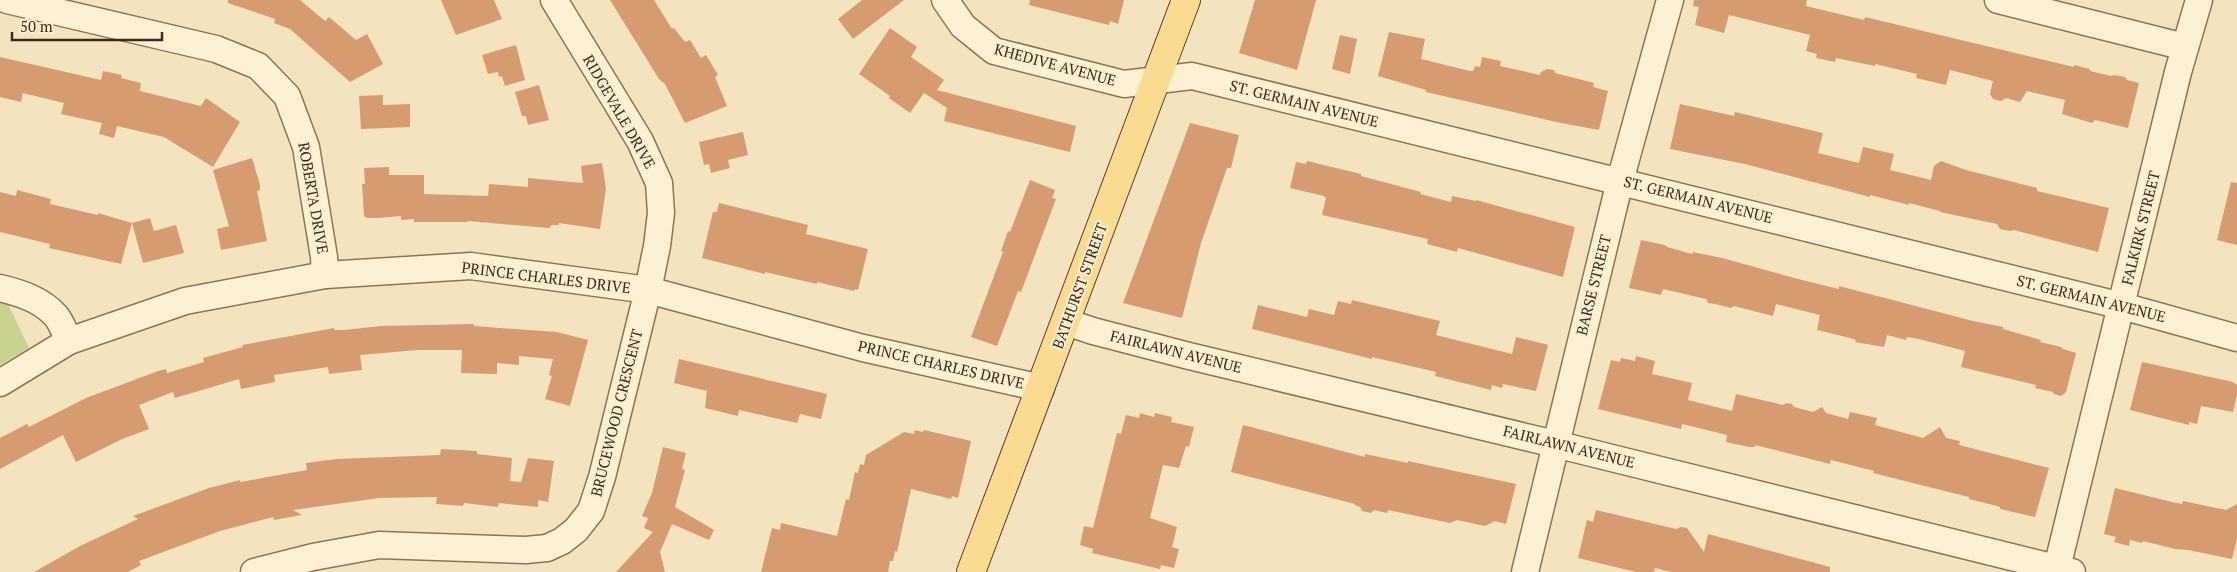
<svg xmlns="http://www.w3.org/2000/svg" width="2237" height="572" viewBox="0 0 2237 572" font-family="'PT Serif',serif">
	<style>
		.green { fill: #cad291 }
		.building { fill: #d69b70 }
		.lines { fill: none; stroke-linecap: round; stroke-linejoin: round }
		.minor-casing { stroke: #8e7455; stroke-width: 29 }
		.major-casing { stroke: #5b412a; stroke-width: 30 }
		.minor { stroke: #fdf1d3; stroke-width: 26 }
		.major { stroke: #fbdb92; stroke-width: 28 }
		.labels { text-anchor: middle; stroke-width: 4; stroke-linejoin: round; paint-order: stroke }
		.street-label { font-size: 15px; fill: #3b2b1b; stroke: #f9eecf }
	</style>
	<rect width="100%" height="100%" fill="#f3e4bf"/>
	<polygon class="green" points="0,300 7,302 29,348 0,365"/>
	<g class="building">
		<polygon points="228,0 300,0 325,21 329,17 356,40 367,34 383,64 350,82 290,29 274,23 275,19 228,3"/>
		<polygon points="441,0 494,0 502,19 456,35"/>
		<polygon points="610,0 654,0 672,29 674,28 685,42 690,40 701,58 706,55 718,75 715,77 727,106 685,123 665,84 659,79"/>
		<polygon points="862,0 904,0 853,39 838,19"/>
		<polygon points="1030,0 1124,0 1118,24 1110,21 1109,25 1029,5"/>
		<polygon points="1255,0 1316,0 1297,70 1239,53"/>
		<polygon points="1694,0 1807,0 1806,6 1864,20 1865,17 2074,67 2074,65 2090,69 2090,71 2111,76 2114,75 2125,77 2127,80 2139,83 2128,128 2095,120 2092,123 2062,114 2065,100 2027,91 2020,102 2006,98 2001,101 1993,99 1990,94 1993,81 1950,70 1946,85 1916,78 1917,74 1875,64 1875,66 1836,58 1835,62 1816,58 1817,54 1806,51 1810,35 1729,15 1724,33 1695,25 1699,7 1693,6"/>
		<polygon points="890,28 917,47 911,57 944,80 937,90 1076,126 1070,152 944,121 947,108 924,93 910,113 889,98 890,96 859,74"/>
		<polygon points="1389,32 1425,39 1421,59 1470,71 1473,71 1475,66 1480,67 1482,57 1501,61 1500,66 1540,75 1541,72 1547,69 1554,70 1555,73 1594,83 1593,87 1608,91 1599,130 1561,123 1426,92 1426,90 1378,76"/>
		<polygon points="1340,35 1357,39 1350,74 1332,69"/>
		<polygon points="516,45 525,80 505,86 502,76 499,77 498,72 488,74 482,55"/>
		<polygon points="0,57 101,80 103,71 122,75 121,78 141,83 140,91 201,106 206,98 240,122 213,167 164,137 117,126 114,138 99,134 102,123 61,114 64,103 23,93 21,102 0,97"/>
		<polygon points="539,85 549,120 528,125 526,116 522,116 515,92"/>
		<polygon points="383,95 383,105 410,104 410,127 361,129 359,96"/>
		<polygon points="1680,104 1734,116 1735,112 1823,133 1818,153 1859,163 1863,147 1894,154 1890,170 1931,180 1934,166 1941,161 1966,170 2037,188 2037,191 2109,208 2098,252 2014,230 2010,231 2000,229 1997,224 1940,212 1940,211 1909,203 1909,205 1870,195 1870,197 1745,164 1670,149"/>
		<polygon points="1190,123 1239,135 1231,168 1227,168 1201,243 1182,318 1123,303"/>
		<polygon points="743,132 748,155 728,160 730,168 711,173 709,164 704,165 699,142"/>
		<polygon points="252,158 260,185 260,190 257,191 267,241 221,250 217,229 229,226 213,170"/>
		<polygon points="1307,161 1361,174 1361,176 1421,192 1420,194 1451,202 1452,196 1476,201 1476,200 1575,227 1563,277 1458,248 1457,252 1427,244 1428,239 1322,215 1326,198 1324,196 1290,188 1296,162 1306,164"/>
		<polygon points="602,163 606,189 600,229 559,223 559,225 552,225 549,228 468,221 468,222 414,222 414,219 401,220 401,216 378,218 367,218 364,216 362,184 365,184 364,168 389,167 389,175 424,175 424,194 488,196 489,184 528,187 528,178 583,183 581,166"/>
		<polygon points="1030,180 1055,190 1052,198 1056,199 1021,292 1018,291 997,346 971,337 1003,252 1001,251 1008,231 1010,232"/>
		<polygon points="2231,182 2237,183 2237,245 2217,240"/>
		<polygon points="17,190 51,199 50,204 98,215 98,213 132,223 150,218 154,231 176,225 184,253 143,263 132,223 121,264 49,248 50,244 0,232 0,192 16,196"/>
		<polygon points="719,203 808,225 806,234 868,249 858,290 855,289 854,291 817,282 817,284 765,272 765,274 702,258 713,212 717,212"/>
		<polygon points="1641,240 1665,245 1667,247 1692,254 1693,252 1722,258 1802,280 1839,289 1839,286 1973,321 2003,327 2003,329 2041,340 2040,342 2061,347 2063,349 2076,353 2066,392 2061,396 2054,394 2053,392 2035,388 2036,385 1961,367 1965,351 1919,339 1907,337 1906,340 1887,335 1884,347 1855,342 1856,340 1850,338 1817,330 1820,315 1776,304 1773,316 1734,306 1731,308 1715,304 1708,303 1706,299 1663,289 1661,295 1629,288"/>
		<polygon points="1352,300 1440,321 1436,335 1512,354 1516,337 1545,344 1548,345 1536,391 1503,384 1502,388 1492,385 1491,390 1435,376 1436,372 1372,357 1372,359 1252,329 1258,305 1307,317 1309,309 1334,315 1338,301 1351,304"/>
		<polygon points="474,324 474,326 487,327 557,332 588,340 570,406 545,399 552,376 549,375 553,359 519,356 519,365 497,363 497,374 495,374 461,373 462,350 418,350 360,355 362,370 329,374 328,367 274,375 275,382 241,389 239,379 175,398 173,392 139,405 149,429 122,439 76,462 63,435 0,469 0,438 27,424 29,427 86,398 158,371 166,369 167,373 204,362 203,358 243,347 242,345 334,328 334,330 344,330 381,326"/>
		<polygon points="1636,356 1655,361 1652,374 1692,383 1688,400 1732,411 1736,394 1783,405 1786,403 1792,404 1794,407 1813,412 1822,407 1826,413 1848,419 1850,412 1877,418 1875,425 1923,438 1940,427 1946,438 1960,441 1959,445 2049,468 2035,517 2000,509 2000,507 1997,506 1969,499 1969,497 1873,473 1874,471 1831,460 1830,464 1755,445 1755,447 1749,447 1726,442 1727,435 1682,424 1681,429 1598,409 1611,360 1620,362 1621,358 1635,361"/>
		<polygon points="679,359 827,394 821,419 800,414 797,423 739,410 738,416 705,408 707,391 674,383"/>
		<polygon points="2142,362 2233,382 2237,385 2237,395 2233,412 2201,406 2197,424 2189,422 2189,425 2130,410"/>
		<polygon points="1140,413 1154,417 1155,413 1172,417 1171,422 1194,427 1189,447 1186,446 1179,468 1163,465 1150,518 1177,527 1172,547 1179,549 1174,568 1161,565 1160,569 1092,553 1093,549 1080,545 1084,526 1093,528 1117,433 1121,434 1126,415 1139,418"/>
		<polygon points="1243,425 1365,457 1365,454 1408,463 1408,461 1516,484 1506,524 1495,521 1485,526 1457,520 1450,523 1388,510 1387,513 1374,510 1371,513 1362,511 1360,507 1355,505 1355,504 1231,472"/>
		<polygon points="915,430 923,432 924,430 971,441 958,498 952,496 951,499 911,489 897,552 895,551 893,561 890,561 888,572 761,572 772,528 780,530 781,523 837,536 846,499 849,500 855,472 858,473 860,464 864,465 866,455 904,432 914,434"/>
		<polygon points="663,447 686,453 682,469 685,470 675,507 714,530 709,540 672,524 660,552 665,572 616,572 653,532 644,528 648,518 642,516 652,493"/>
		<polygon points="441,449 477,451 477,454 512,458 510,481 521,482 528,458 554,461 548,502 538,500 538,507 499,503 498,507 464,503 463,506 436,504 437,497 379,498 293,510 302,515 274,520 273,517 220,531 139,561 141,565 128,572 34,572 80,546 138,519 133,516 209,488 240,480 240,482 307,470 306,463 337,459 440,455"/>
		<polygon points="2115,488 2172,502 2182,504 2183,501 2226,510 2237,504 2237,539 2232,559 2188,550 2175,549 2143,541 2142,543 2130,540 2129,546 2114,542 2116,537 2104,534"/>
		<polygon points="1596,510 1676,529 1681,527 1687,528 1704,552 1708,534 1830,567 1830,572 1671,572 1655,568 1654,572 1636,572 1578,558 1587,520 1593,522"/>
	</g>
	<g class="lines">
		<defs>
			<g id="minor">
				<polyline points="7,0 216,49 258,66 287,96 306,147 324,257 325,275"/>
				<polyline points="945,0 963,26 994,51 1124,84 1192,76 2122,306 2237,338"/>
				<polyline points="1998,0 2185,47"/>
				<path d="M0,288C21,293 42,300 56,316C62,323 65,334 69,341"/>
				<polyline points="1066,322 1093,331 1189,356 1555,444 2072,572"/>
				<polyline points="0,383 69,341 185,301 325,275 471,266 648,290 863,348 1041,388"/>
				<polyline points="254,572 313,557 379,545 526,550 547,548 562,541 576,530 591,511 602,477 648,290 657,246 661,213 659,183 640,141 554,0"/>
				<polyline points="1525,572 1620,181 1670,0"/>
				<polyline points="2056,572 2178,72 2199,0"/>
			</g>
			<polyline id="major" points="971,572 1186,0"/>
		</defs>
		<use href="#minor" class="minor-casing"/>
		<use href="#major" class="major-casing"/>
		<use href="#minor" class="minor"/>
		<use href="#major" class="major"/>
	</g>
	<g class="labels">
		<g class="street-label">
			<text transform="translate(1055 65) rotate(15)" y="5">KHEDIVE AVENUE</text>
			<text transform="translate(1304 104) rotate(14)" y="5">ST. GERMAIN AVENUE</text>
			<text transform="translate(619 112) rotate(60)" y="5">RIDGEVALE DRIVE</text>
			<text transform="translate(313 198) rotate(80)" y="5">ROBERTA DRIVE</text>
			<text transform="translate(1698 200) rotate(14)" y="5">ST. GERMAIN AVENUE</text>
			<text transform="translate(2141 228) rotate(-76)" y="5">FALKIRK STREET</text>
			<text transform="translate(546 278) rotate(7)" y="5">PRINCE CHARLES DRIVE</text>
			<text transform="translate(1594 285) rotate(-76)" y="5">BARSE STREET</text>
			<text transform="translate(1080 286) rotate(-70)" y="5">BATHURST STREET</text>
			<text transform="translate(2091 299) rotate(14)" y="5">ST. GERMAIN AVENUE</text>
			<text transform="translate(1176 352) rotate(14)" y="5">FAIRLAWN AVENUE</text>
			<text transform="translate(941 365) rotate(13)" y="5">PRINCE CHARLES DRIVE</text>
			<text transform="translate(617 413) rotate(-76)" y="5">BRUCEWOOD CRESCENT</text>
			<text transform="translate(1569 447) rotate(14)" y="5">FAIRLAWN AVENUE</text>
		</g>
	</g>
	<path d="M12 32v8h150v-8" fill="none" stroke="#3b2b1b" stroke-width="2.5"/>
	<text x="20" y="32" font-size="15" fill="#3b2b1b" stroke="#f9eecf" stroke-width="4" paint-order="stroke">50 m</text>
</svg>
